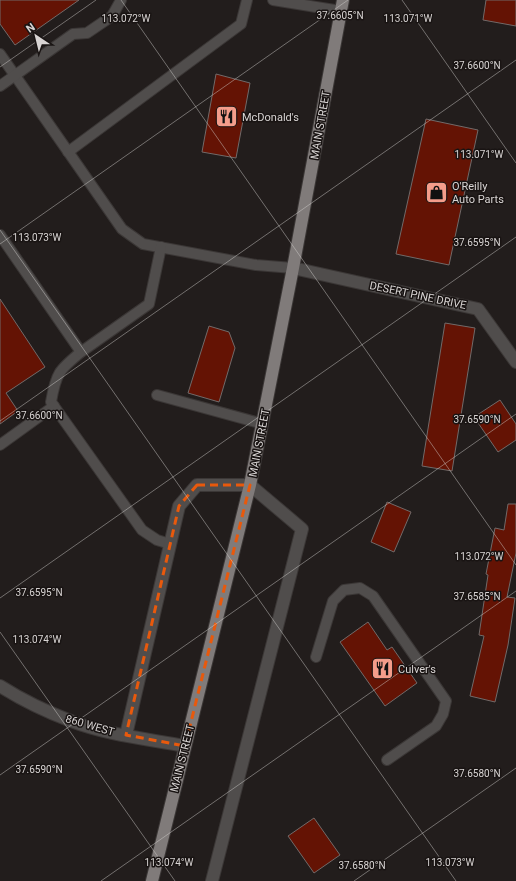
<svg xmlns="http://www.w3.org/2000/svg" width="516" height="881" viewBox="0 0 516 881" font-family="Roboto,sans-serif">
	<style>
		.building { fill: #641304; stroke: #716a69 }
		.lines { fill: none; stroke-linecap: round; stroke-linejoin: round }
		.service-casing { stroke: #3b3736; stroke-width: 12 }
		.minor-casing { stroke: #3b3736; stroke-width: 14 }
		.primary-casing { stroke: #3b3736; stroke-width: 14 }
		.service { stroke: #504d4c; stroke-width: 10 }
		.minor { stroke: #504d4c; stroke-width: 12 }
		.primary { stroke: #807b7a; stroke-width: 12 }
		.marked { fill: none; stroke: #e8590c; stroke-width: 3; stroke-dasharray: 8 5; stroke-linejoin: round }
		.ticks { fill: none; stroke: #d8d4d3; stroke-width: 1; stroke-opacity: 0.45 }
		.labels { text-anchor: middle; stroke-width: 3; stroke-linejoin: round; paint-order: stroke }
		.poi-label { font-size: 11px; fill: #d8d4d3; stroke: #191413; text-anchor: start }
		.street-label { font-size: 11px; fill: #d8d4d3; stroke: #191413 }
		.ticks-label { font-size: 10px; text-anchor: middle; fill: #d8d4d3; stroke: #191413; stroke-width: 3; stroke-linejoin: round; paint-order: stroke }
	</style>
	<rect width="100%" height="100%" fill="#221d1c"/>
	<g class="building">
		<polygon points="0,0 79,0 15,45 0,24"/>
		<polygon points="486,0 516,0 516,26 483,20"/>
		<polygon points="216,74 250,83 236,158 202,152"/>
		<polygon points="426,119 478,130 449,265 396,254"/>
		<polygon points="0,299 45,367 6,393 18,411 0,424"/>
		<polygon points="445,323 475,328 452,471 422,466"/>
		<polygon points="209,326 229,332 235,348 219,402 188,393"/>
		<polygon points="500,400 516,424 516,440 498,452 474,417"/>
		<polygon points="387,502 411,512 394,552 371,542"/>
		<polygon points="508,504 516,504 516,553 507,597 515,598 508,645 495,702 470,696 484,636 479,635 488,575 486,574 495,528 504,530"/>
		<polygon points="368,622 387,650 392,647 417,683 385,706 340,642"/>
		<polygon points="314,818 340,855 314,873 288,836"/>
	</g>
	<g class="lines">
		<defs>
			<g id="service">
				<polyline points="273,0 341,11"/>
				<polyline points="0,54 122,229 143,244 256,265 293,268"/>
				<polyline points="0,86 73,34 87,33 112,16 121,0"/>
				<polyline points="68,152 241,24 247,0"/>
				<path d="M0,235L81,352C59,370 56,373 51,402L142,530L157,540L170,544"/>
				<polyline points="81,352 149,304 161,247"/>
				<polyline points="157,395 263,424"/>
				<polyline points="0,445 54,406"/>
				<polyline points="316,657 333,601 344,590 360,588 373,596 446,701 443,714 436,726 387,760"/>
			</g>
			<g id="minor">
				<polyline points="293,268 478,309 516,362"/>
				<path d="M0,686C22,700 47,712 71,721C107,735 148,739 185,746"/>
				<polyline points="126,735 179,506 197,485 250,485 302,529 212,881"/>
			</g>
			<polyline id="primary" points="152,881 250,485 293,268 343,0"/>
		</defs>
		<use href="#service" class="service-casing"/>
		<use href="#minor" class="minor-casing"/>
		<use href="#primary" class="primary-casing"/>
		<use href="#service" class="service"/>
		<use href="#minor" class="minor"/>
		<use href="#primary" class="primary"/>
	</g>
	<path class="marked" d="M197,485H250L185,746L126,735L179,506Z"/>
	<path class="ticks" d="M121,0L516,565M402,0L516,163M0,67L96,0M0,230L456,881M0,244L348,0M0,421L516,60M0,598L516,237M0,632L175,881M0,775L516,414M101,881L516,591M354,881L516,768"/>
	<defs>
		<symbol id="restaurant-square" viewBox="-11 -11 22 22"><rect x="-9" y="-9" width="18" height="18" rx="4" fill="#f49d8b" stroke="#191413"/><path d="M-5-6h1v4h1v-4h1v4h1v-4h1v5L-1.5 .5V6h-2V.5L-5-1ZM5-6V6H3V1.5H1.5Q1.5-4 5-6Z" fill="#111"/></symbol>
		<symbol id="shop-square" viewBox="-11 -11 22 22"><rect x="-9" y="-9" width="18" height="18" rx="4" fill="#f49d8b" stroke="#191413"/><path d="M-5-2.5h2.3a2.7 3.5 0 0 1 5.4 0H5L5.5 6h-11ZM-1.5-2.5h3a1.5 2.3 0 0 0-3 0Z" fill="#111"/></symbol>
	</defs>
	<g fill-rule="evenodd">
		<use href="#restaurant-square" x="214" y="104" width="25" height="25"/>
		<use href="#shop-square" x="424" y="180" width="25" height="25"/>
		<use href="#restaurant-square" x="370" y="656" width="25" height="25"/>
	</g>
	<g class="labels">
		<g class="poi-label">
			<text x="242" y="121">McDonald's</text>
			<text x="452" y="190">O'Reilly<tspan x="452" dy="13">Auto Parts</tspan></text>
			<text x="398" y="673">Culver's</text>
		</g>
		<g class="street-label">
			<text transform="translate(320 125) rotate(-80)" y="4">MAIN STREET</text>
			<text transform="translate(418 295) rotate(12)" y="4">DESERT PINE DRIVE</text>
			<text transform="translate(259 443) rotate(-79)" y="4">MAIN STREET</text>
			<text transform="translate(90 725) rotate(16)" y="4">860 WEST</text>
			<text transform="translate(182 758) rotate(-76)" y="4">MAIN STREET</text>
		</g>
	</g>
	<g class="ticks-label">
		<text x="340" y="19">37.6605°N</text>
		<text x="126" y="22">113.072°W</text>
		<text x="408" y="22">113.071°W</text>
		<text x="477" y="69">37.6600°N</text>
		<text x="479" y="158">113.071°W</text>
		<text x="37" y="241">113.073°W</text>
		<text x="477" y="246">37.6595°N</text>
		<text x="39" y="419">37.6600°N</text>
		<text x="477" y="423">37.6590°N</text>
		<text x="479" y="560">113.072°W</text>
		<text x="39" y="596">37.6595°N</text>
		<text x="477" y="600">37.6585°N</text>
		<text x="37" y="643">113.074°W</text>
		<text x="39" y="773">37.6590°N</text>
		<text x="477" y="777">37.6580°N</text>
		<text x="169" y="866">113.074°W</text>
		<text x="450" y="866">113.073°W</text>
		<text x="362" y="869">37.6580°N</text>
	</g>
	<g transform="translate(36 36) rotate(325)" stroke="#191413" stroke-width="3" paint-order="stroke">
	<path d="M0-3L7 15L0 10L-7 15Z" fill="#d8d4d3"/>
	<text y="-6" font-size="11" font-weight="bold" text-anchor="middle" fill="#d8d4d3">N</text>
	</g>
</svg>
